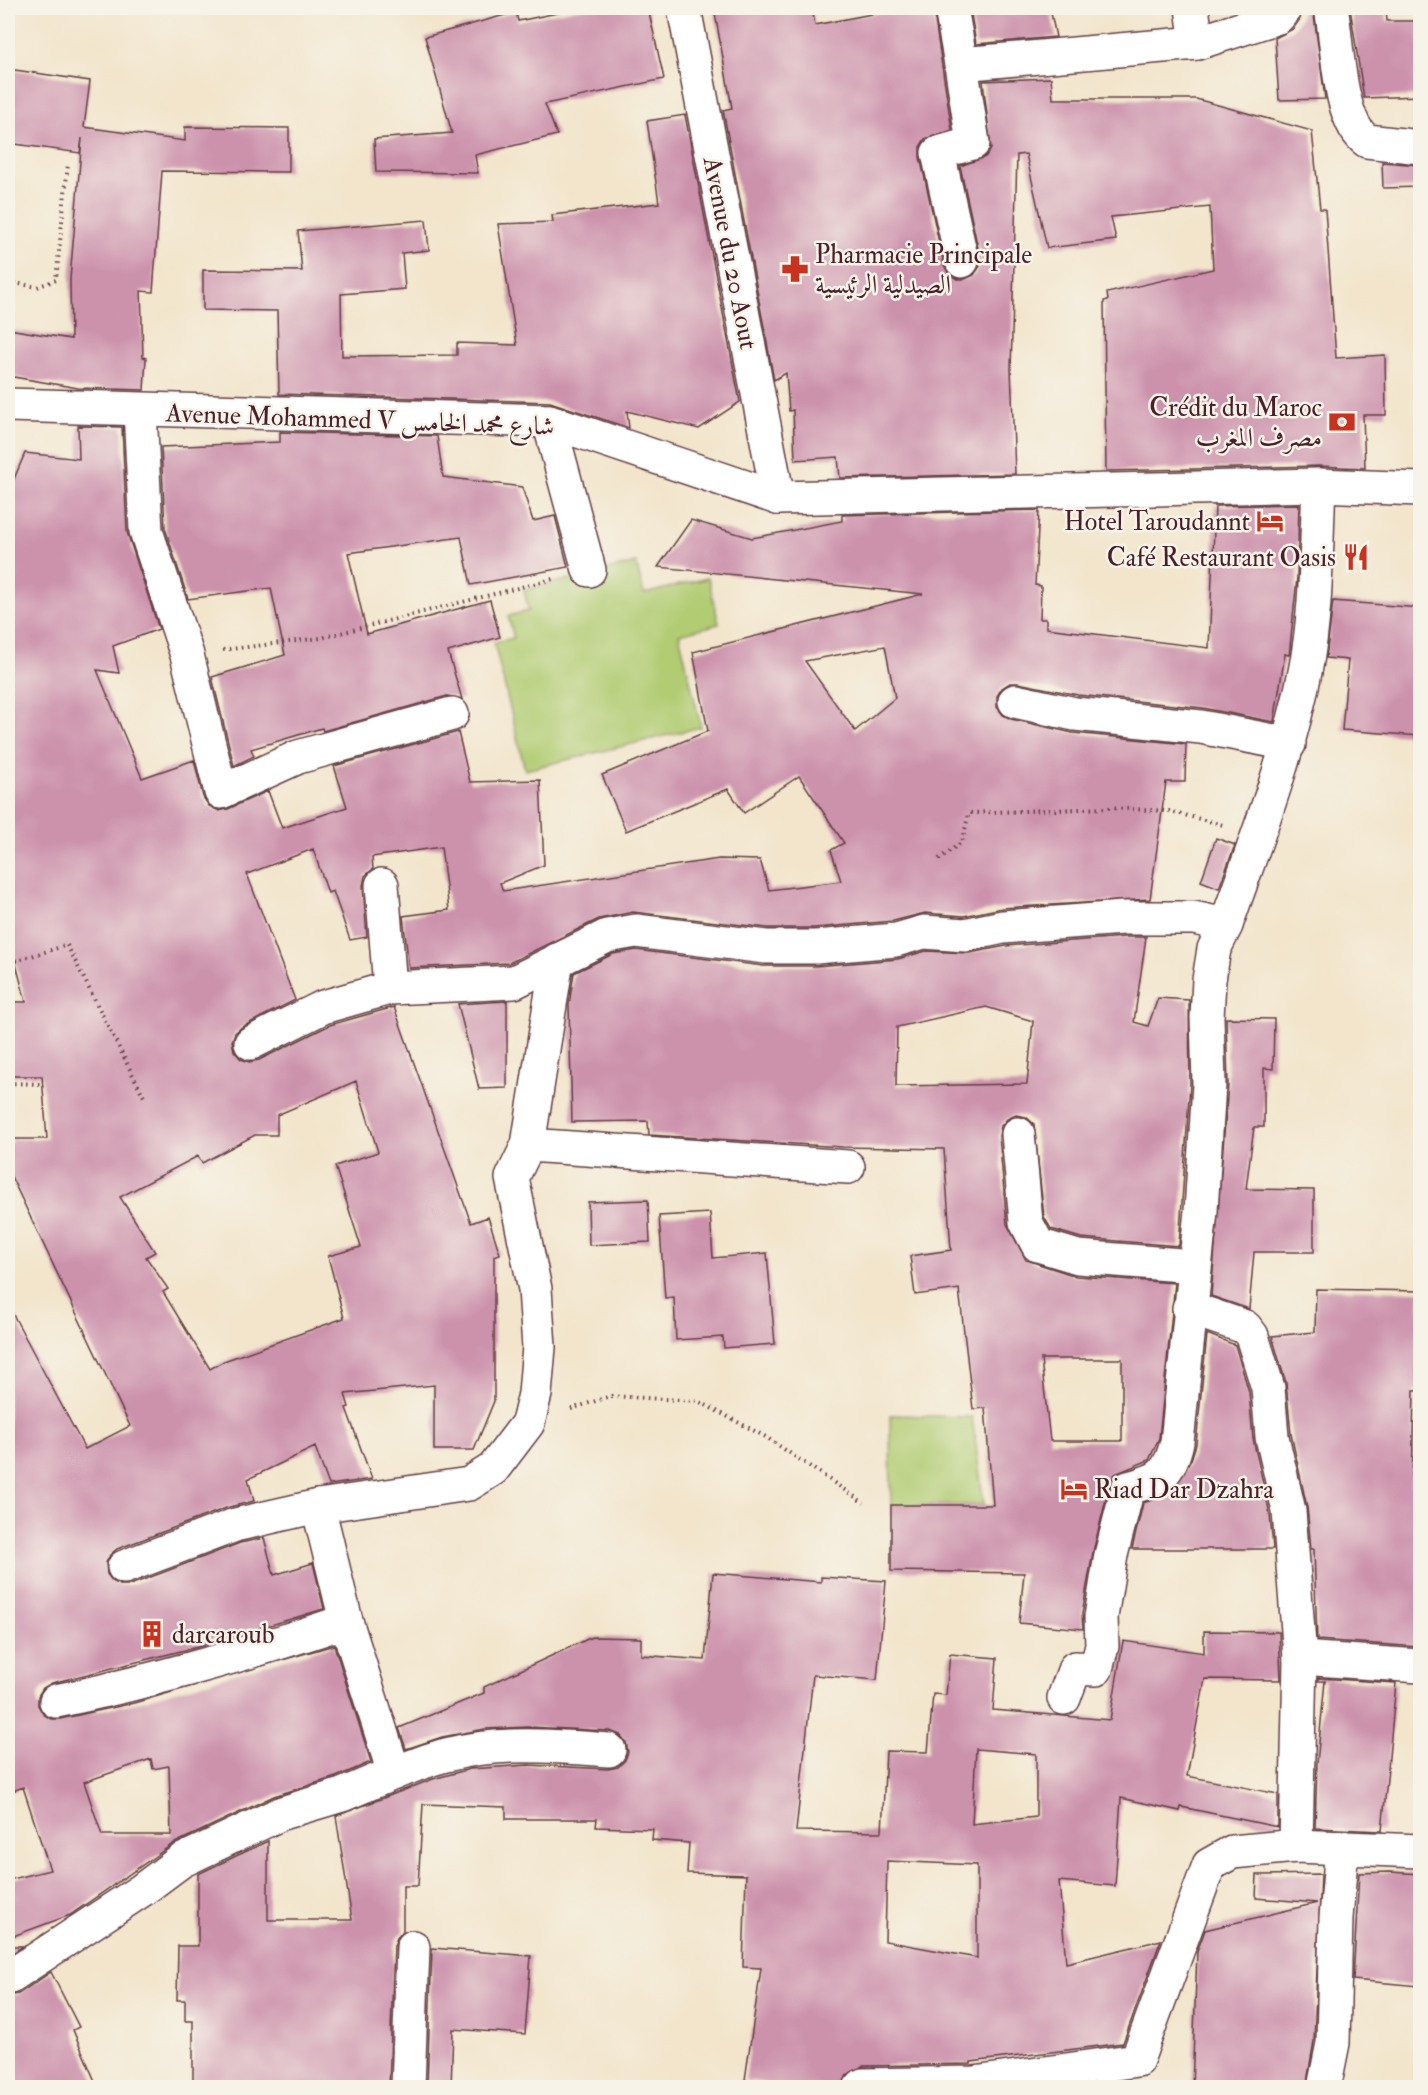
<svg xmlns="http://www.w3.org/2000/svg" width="1428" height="2095" viewBox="0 0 1428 2095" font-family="'IM FELL Double Pica',Amiri,serif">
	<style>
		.green { fill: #b1cc72; stroke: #7e764e; stroke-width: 1.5 }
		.building { fill: #cc92ac; fill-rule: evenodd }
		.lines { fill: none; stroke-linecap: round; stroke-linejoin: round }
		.minor-casing { stroke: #633d43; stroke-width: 36 }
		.path { stroke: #633d43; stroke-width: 4; stroke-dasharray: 1.5 4.5; stroke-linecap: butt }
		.minor { stroke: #fff; stroke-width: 33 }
		.labels { text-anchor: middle; stroke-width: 5; stroke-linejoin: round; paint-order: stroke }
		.street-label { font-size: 26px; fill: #4a1f2b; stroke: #f7f3e8 }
		.poi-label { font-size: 26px; fill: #4a1f2b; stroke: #f7f3e8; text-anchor: start }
	</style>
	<rect width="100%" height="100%" fill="#f7f3e8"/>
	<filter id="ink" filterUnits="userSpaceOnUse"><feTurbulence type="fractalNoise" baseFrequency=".0167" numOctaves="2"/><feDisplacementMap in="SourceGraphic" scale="12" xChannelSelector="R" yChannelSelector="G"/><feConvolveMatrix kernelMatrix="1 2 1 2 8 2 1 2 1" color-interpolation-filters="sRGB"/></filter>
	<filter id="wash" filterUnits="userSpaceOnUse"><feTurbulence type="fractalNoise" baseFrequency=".008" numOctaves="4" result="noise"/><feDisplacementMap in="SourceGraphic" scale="24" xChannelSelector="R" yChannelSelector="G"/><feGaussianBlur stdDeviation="1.35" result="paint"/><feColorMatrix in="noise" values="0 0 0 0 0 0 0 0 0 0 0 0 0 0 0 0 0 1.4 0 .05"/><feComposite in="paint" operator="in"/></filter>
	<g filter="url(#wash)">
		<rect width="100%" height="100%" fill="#f2e5cc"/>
		<g class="green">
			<polygon points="636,563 644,594 708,578 719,624 679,634 701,727 525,770 494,642 514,638 508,616 529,611 524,590"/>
			<polygon points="890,1415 972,1417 984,1505 891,1505"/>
		</g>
		<g id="blocks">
			<g class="building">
				<polygon points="581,8 648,8 664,79 545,104 557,135 475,155 478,173 376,172 374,139 452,133 425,37 516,12 518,21"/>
				<polygon points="714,8 812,8 815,25 902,8 933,8 952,130 925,139 920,147 920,157 944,265 949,274 957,279 965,279 974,275 980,266 980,257 960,166 985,157 991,149 983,81 1051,78 1053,99 1196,99 1312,131 1320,209 1325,209 1336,358 1385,355 1386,415 1363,415 1365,468 1319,466 1106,471 1104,301 1108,300 1107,293 1213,269 1210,207 1111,217 1116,240 1047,248 1026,154 1017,155 1011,369 1015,474 840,478 838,457 795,460 793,410 789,411 786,373 774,380 723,110 732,108"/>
				<polygon points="970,8 1050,8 1056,37 976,44"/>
				<polygon points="1303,8 1313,8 1325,99 1279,100 1275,38 1293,29 1300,19"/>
				<polygon points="1350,8 1386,8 1387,21 1420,21 1420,96 1364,98"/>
				<polygon points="8,69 90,81 84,127 185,141 185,127 289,128 289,172 162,171 153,292 141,291 143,357 146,358 144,390 78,388 8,376 8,329 71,339 70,279 82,138 80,153 8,143"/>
				<polygon points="685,115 740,402 699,429 627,411 629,428 550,402 279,394 277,311 203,310 203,270 302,271 298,231 426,220 429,250 402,253 405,289 341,294 342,356 457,355 457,343 517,345 498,224 553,222 552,215 659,203 647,121"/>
				<polygon points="1382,162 1420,165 1420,187 1383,188"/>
				<path d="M78,426L122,427L127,532L159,629L113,646L119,673L97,670L142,778L194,760L203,797L209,806L219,811L228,809L268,791L282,828L347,807L334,766L458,732L470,782L540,780L544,865L500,883L503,891L719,859L760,860L769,890L841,881L831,850L844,843L799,776L744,813L728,789L626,831L602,775L708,731L693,652L923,594L658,567L691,520L752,538L842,521V515L1039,510L1035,585L1041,586L1040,619H1046V628L1209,648L1215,506L1299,504L1297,578L1290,647L1289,655L1285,654L1274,722L1203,708L1078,695L1018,683H1010L1002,688L997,696V707L1003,715L1011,719L1073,733L1186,744L1185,782H1166L1150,899L1002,908L964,916L925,913L893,921L815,928H767L633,912L599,919L509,963L409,968L403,916L449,910L441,847L372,857L373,869L365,876L363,886L367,937L350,940L333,891L328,893L313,849L247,874L295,1000L242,1027L235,1033L232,1041L234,1051L241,1059L249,1062L259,1060L330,1025L394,1007L471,1223L488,1217L500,1254L494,1256V1401L474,1450H434V1385L345,1394L349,1407L346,1408L372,1479L329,1485L315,1447L248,1479L254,1501L229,1507L117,1549L110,1555L106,1563L107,1574L112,1581L120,1585H130L240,1543L264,1538L274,1575L313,1563L324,1609L197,1647L52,1683L43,1688L38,1696V1705L43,1714L51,1719H60L134,1703L334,1645L371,1762L336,1777L274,1796L173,1844L70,1915L8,1938V1880L50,1870L23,1787L8,1793V1305L85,1449L130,1426L8,1170V1143H12V1139H47L42,1076H8V1002H26L8,934V493L25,453L79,459ZM885,646L895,698L855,731L805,661ZM356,1081L378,1152L335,1166L361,1247L328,1256L344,1318L224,1361L210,1369L163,1292L168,1289L146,1257L155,1252L120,1197L198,1156L202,1163L255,1135H277V1115ZM151,1759L153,1769L169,1766L171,1835H102L84,1782Z"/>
				<polygon points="280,432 437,436 443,477 522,487 533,521 555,516 568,567 471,585 461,537 348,553 367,634 490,600 500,637 448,652 462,699 447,696 323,731 322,728 251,749 254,756 234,766 212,677 285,655 271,588 188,599 165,528 161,447 280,442"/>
				<polygon points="1333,601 1420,608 1420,736 1342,730 1348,660 1326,658"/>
				<polygon points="1216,838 1235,845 1219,888 1201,881"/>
				<path d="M1124,937H1146L1134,1022L1148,1026L1158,998L1189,1000L1190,1084L1179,1246L1081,1238L1051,1229L1044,1217L1034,1124L1026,1117L1016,1115L1007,1119L1001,1126L999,1136L1007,1224L1026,1260L1076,1276L1175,1283L1159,1438L1149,1460L1115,1474L1110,1483L1093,1552L1082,1614L1083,1629L1019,1623L1024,1573L891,1571V1505H993L985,1408L973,1409L959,1289L915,1295L910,1256L951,1250L944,1149L843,1147L649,1135L648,1121L572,1122L569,1005L574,973L613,954L636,950L764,966H816L898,959L926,951L969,953L1006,946ZM986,1007L1033,1021L1027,1084L896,1086L897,1027ZM1041,1359H1122V1441H1050Z"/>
				<polygon points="507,1001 507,1088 479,1089 458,1004"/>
				<polygon points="1226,1018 1274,1019 1273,1069 1264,1068 1264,1127 1254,1127 1246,1189 1314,1190 1314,1252 1254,1252 1249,1309 1211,1296 1228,1085"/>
				<polygon points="648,1200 650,1242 589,1245 588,1202"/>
				<polygon points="710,1213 713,1258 767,1253 775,1344 724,1348 723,1337 676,1340 674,1297 665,1298 659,1216"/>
				<polygon points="1316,1289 1420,1291 1420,1390 1414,1390 1412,1486 1420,1486 1420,1647 1317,1640 1314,1549 1311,1549 1307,1507 1291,1434 1286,1383 1272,1336 1315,1332"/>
				<polygon points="1207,1334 1235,1345 1249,1392 1253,1439 1270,1514 1273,1549 1132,1549 1143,1503 1164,1496 1175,1487 1191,1460 1196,1444"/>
				<path d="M713,1573L821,1582V1577L886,1581L877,1680L813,1675L796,1831L882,1832L886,1751L928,1752L933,1694L946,1695L950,1654L997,1658L993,1710L1110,1720L1123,1641L1204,1653V1631L1279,1632L1281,1680L1205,1679L1187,1776L1278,1794V1827L1181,1807L1180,1811L1121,1798L1115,1886L1059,1881L1066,1963L1161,1940L1123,2043L971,2062V2064L863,2066L847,2075L842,2088H795L745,2080L761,1968L743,1967L746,1875L687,1873L689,1843L652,1840L653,1829L596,1827L597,1819H506V1807L423,1804L418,1886H403V1931L397,1938L394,1946L389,2088H193V2021H185V2000H177L178,1946H198V1874L268,1841V1920H352L336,1816L433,1779L470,1769L528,1765L608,1769L618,1767L625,1760L628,1752L626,1742L620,1735L610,1731L528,1727L485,1729L442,1737L406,1749L399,1728L484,1693V1687L592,1637L641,1638V1655L705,1660ZM976,1749L1036,1754V1817L972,1824ZM887,1861L977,1865V1958L885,1941Z"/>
				<polygon points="1318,1678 1396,1683 1382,1831 1315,1828 1317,1763 1325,1681 1318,1681"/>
				<polygon points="1390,1872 1420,1874 1420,1986 1353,1980 1359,1873"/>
				<polygon points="1321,1874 1314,2041 1306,2088 1192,2088 1197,1952 1205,1930 1317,1903 1256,1898 1257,1875"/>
				<polygon points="8,1946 23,1946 8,1956"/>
				<polygon points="432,1948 531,1956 525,2034 453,2029 451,2087 427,2086"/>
				<polygon points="51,1972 79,2027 73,2030 98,2088 8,2088 8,1996 18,1994"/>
			</g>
		</g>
	</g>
	<g filter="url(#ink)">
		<use href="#blocks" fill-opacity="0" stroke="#633d43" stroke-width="1.5"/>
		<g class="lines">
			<defs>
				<g id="minor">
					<polyline points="684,8 778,498"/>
					<polyline points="951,8 961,64 1197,43 1278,17 1285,8"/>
					<polyline points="1192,8 1197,43"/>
					<path d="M1331,8C1338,41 1337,120 1367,141L1420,147"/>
					<polyline points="961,64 973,143 938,153 962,261"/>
					<polyline points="8,405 549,421 778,498 1319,485 1420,489"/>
					<polyline points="140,410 146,531 187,655 221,792 298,757 452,714"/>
					<polyline points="549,421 589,570"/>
					<polyline points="1015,701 1075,714 1201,727 1289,744"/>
					<polyline points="382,885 390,988"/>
					<polyline points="251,1043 323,1007 390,988 514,982 607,936 636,931 766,947 816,947 896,940 924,932 965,935 1003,927 1123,918 1194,918 1226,925"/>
					<polyline points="1018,1134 1026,1222 1038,1245 1078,1257 1194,1266"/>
					<polyline points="528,1145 848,1167"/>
					<polyline points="1189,1308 1245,1327 1252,1336 1268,1388 1272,1437 1289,1511 1300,1658 1296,1846"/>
					<polyline points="124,1567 235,1525 318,1506 469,1484 493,1469 528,1423 535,1394 539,1347 535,1289 512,1178 528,1145 557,960"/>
					<polyline points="1300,1658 1420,1666"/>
					<path d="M1064,1698L1075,1668L1096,1669L1102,1646L1101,1617L1111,1555L1128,1488C1160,1480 1169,1475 1177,1442L1201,1211L1209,1084L1207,1017L1209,980L1214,949L1226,925C1255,842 1288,759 1305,672C1317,612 1316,547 1319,485"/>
					<path d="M56,1701C154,1681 251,1653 346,1621"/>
					<path d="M394,1773C411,1767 429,1759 446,1755C500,1741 555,1746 609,1750"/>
					<polyline points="8,1978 142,1890 181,1861 282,1813 342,1795 394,1773 346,1621 318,1506"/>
					<polyline points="408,2088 413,1947"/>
					<polyline points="860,2088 863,2085 974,2083 1137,2060 1209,1865 1232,1852 1296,1846 1420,1851"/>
					<polyline points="1324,2088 1333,2043 1336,1918 1342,1847"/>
				</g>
			</defs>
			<use href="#minor" class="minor-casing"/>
			<g class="path">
				<polyline points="8,282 37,287 56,280 68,164"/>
				<polyline points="223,650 321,638 553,579"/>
				<polyline points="939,859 962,842 969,813 1109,808 1169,811 1223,825"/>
				<polyline points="8,958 9,963 67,945 144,1097"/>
				<polyline points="8,1083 42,1084"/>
				<polyline points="571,1409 611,1396 698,1401 766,1437 864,1503"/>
			</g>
			<use href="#minor" class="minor"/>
		</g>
	</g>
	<defs>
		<symbol id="pharmacy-bare" viewBox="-9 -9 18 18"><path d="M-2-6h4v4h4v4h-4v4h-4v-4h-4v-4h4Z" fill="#c8321e" stroke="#f7f3e8" stroke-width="2.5" paint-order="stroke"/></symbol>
		<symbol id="bank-bare" viewBox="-9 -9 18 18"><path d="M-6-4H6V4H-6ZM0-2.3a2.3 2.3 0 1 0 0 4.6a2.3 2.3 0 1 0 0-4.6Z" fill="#c8321e" stroke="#f7f3e8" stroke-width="2.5" paint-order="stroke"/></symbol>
		<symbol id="hotel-bare" viewBox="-9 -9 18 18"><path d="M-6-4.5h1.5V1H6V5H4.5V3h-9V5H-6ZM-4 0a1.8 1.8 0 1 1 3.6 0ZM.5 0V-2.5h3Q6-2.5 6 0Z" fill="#c8321e" stroke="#f7f3e8" stroke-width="2.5" paint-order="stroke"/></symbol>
		<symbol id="restaurant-bare" viewBox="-9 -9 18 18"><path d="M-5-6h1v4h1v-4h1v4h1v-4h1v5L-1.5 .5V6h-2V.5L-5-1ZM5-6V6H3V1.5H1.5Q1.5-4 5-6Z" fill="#c8321e" stroke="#f7f3e8" stroke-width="2.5" paint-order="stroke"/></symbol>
		<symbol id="building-bare" viewBox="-9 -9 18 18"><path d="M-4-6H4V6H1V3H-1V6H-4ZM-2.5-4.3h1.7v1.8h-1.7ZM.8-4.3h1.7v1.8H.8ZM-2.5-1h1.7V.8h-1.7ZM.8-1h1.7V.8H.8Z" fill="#c8321e" stroke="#f7f3e8" stroke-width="2.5" paint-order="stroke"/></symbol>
	</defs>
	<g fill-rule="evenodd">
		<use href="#pharmacy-bare" x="776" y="250" width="38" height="38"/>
		<use href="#bank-bare" x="1323" y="403" width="38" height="38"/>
		<use href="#hotel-bare" x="1251" y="502" width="38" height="38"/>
		<use href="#restaurant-bare" x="1337" y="538" width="38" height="38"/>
		<use href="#hotel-bare" x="1055" y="1470" width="38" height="38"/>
		<use href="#building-bare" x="133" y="1615" width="38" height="38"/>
	</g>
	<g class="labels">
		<g class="street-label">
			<text transform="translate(731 253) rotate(79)" y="9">Avenue du 20 Aout</text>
			<text transform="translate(360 419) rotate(2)" y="9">Avenue Mohammed V شارع محمد الخامس</text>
		</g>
		<g class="poi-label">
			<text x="815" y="263">Pharmacie Principale<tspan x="815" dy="30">الصيدلية الرئيسية</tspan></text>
			<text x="1322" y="416" text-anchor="end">Crédit du Maroc<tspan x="1322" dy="30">مصرف المغرب</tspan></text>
			<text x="1250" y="530" text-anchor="end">Hotel Taroudannt</text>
			<text x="1336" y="566" text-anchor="end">Café Restaurant Oasis</text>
			<text x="1094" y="1498">Riad Dar Dzahra</text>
			<text x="172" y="1643">darcaroub</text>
		</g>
	</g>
	<rect width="1428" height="2095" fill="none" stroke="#f7f3e8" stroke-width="30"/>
</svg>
